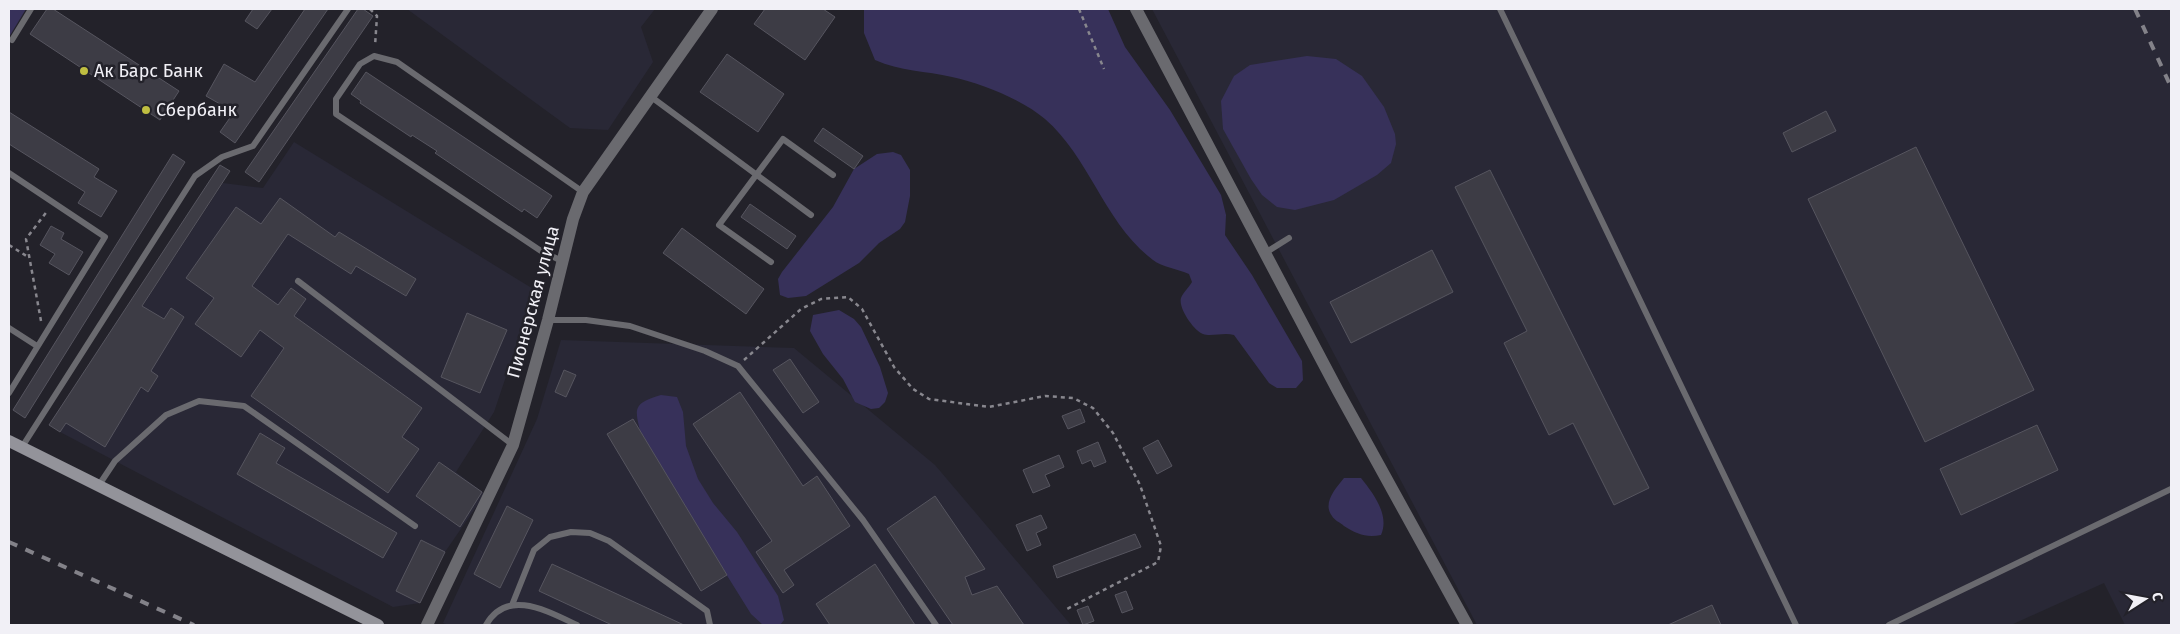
<svg xmlns="http://www.w3.org/2000/svg" width="2180" height="634" viewBox="0 0 2180 634" font-family="'Fira Sans',sans-serif">
	<style>
		.built { fill: #292836 }
		.green { fill: #37315a }
		.building { fill: #3d3c45; stroke: #56555f }
		.lines { fill: none; stroke-linecap: round; stroke-linejoin: round }
		.path { stroke: #88878e; stroke-width: 2.5; stroke-dasharray: 4 4; stroke-linecap: butt }
		.lane { stroke: #6a6a6f; stroke-width: 6 }
		.street { stroke: #6a6a6f; stroke-width: 12 }
		.secondary { stroke: #93939a; stroke-width: 12 }
		.rail { stroke: #838289; stroke-width: 4; stroke-dasharray: 9 9; stroke-linecap: butt }
		.poi-dot { fill: #bfbe41; stroke: #23222a; stroke-width: 2 }
		.labels { text-anchor: middle; stroke-width: 5; stroke-linejoin: round; paint-order: stroke }
		.poi-label { font-size: 18px; fill: #f1f0f6; stroke: #23222a; text-anchor: start }
		.street-label { font-size: 18px; fill: #f1f0f6; stroke: #23222a }
	</style>
	<rect width="100%" height="100%" fill="#23222a"/>
	<g class="built">
		<polygon points="407,9 655,9 641,27 653,62 608,130 570,128"/>
		<polygon points="1152,9 2171,9 2171,625 2125,625 2104,583 2011,625 1477,625"/>
		<polygon points="294,142 535,290 494,412 456,472 485,494 445,552 420,603 393,607 60,432 223,183 263,188"/>
		<polygon points="561,340 794,348 935,465 1071,625 449,625 443,623 537,419"/>
	</g>
	<g class="green">
		<polygon points="9,9 26,9 9,37"/>
		<path d="M864,9H1108L1125,47L1170,110L1221,195L1226,215L1225,235L1252,275L1302,361L1303,380L1296,388H1277L1269,383L1234,335C1224,332 1211,337 1203,334C1194,331 1178,308 1181,298C1183,293 1189,287 1192,282L1189,274C1178,269 1162,267 1153,260C1105,224 1090,158 1045,119C1023,100 981,83 952,77C926,71 900,71 875,60L864,33Z"/>
		<polygon points="1307,56 1336,59 1362,76 1384,107 1395,134 1396,144 1391,163 1377,175 1334,200 1295,210 1277,207 1262,195 1251,179 1223,129 1221,101 1234,76 1250,65"/>
		<polygon points="893,152 901,155 910,170 910,196 905,222 900,229 879,243 859,263 806,296 788,298 780,295 778,279 782,272 833,207 854,169 877,154"/>
		<polygon points="839,310 854,319 861,327 880,367 888,393 885,402 879,408 871,409 855,402 843,379 823,354 810,331 813,315"/>
		<path d="M661,395L677,397L683,412L686,446L698,479L713,503L737,532L778,596L784,620L780,625H763L751,614L642,439C636,411 629,404 661,395Z"/>
		<path d="M1344,478H1361C1373,493 1390,515 1381,535C1366,538 1357,534 1344,526C1341,523 1334,520 1332,516C1322,503 1336,488 1344,478Z"/>
	</g>
	<g class="building">
		<polygon points="47,9 53,9 179,91 160,120 30,34"/>
		<polygon points="253,9 272,9 257,29 245,21"/>
		<polygon points="305,9 328,9 235,143 220,132 234,112 206,96 224,64 255,82"/>
		<polygon points="358,9 363,9 373,16 259,182 245,172"/>
		<polygon points="765,9 823,9 835,17 805,60 754,24"/>
		<polygon points="727,54 784,94 758,132 700,92"/>
		<polygon points="366,72 552,196 537,218 524,209 522,212 435,153 437,151 412,135 411,137 360,103 361,101 351,94"/>
		<polygon points="1826,111 1836,131 1792,152 1783,133"/>
		<polygon points="9,112 99,169 94,177 117,191 101,217 78,203 85,192 9,144"/>
		<polygon points="823,128 863,156 854,169 814,141"/>
		<polygon points="1916,147 2034,390 1925,442 1808,199"/>
		<polygon points="173,154 185,162 25,418 13,410"/>
		<polygon points="220,165 230,171 142,306 164,319 171,308 184,317 151,371 158,376 148,392 141,387 105,447 66,423 60,432 49,425"/>
		<polygon points="1490,170 1649,488 1614,505 1573,423 1549,435 1504,343 1527,331 1455,187"/>
		<polygon points="280,198 335,237 339,232 416,279 406,296 356,266 351,274 288,234 252,286 278,305 291,288 306,299 294,316 422,408 402,437 419,449 388,493 251,396 284,348 260,330 241,357 195,324 214,298 186,278 236,207 261,224"/>
		<polygon points="750,204 796,236 787,249 741,217"/>
		<polygon points="51,226 64,233 61,239 83,252 69,275 49,263 55,254 40,245"/>
		<polygon points="682,228 764,289 746,314 663,253"/>
		<polygon points="1432,250 1453,292 1351,343 1330,302"/>
		<polygon points="467,313 507,330 480,393 441,377"/>
		<polygon points="790,359 819,402 803,413 773,370"/>
		<polygon points="564,370 576,375 566,397 555,392"/>
		<polygon points="740,392 803,486 817,476 850,526 784,570 794,585 783,593 756,552 772,541 693,424"/>
		<polygon points="1080,409 1085,422 1068,429 1062,416"/>
		<polygon points="633,419 727,575 701,591 607,434"/>
		<polygon points="2037,425 2058,470 1961,515 1940,469"/>
		<polygon points="260,433 285,448 276,463 397,533 383,558 237,474"/>
		<polygon points="1158,440 1172,466 1157,474 1143,448"/>
		<polygon points="1098,442 1106,462 1094,467 1091,460 1082,464 1077,451"/>
		<polygon points="1059,455 1064,467 1045,475 1050,486 1033,493 1023,470"/>
		<polygon points="439,462 482,492 460,527 416,496"/>
		<polygon points="935,496 985,569 965,577 972,595 997,586 1024,625 953,625 887,529"/>
		<polygon points="507,506 533,520 500,588 474,574"/>
		<polygon points="1041,515 1047,528 1036,533 1041,545 1027,551 1016,525"/>
		<polygon points="1135,534 1141,547 1057,578 1053,566"/>
		<polygon points="421,540 445,552 420,603 396,591"/>
		<polygon points="552,564 684,625 612,625 539,591"/>
		<polygon points="875,564 915,625 830,625 816,604"/>
		<polygon points="1126,591 1133,609 1122,613 1115,595"/>
		<polygon points="1712,605 1721,625 1668,625"/>
		<polygon points="1088,606 1094,621 1083,625 1077,610"/>
	</g>
	<g class="lines">
		<g class="path">
			<polyline points="370,9 377,16 375,46"/>
			<polyline points="1079,9 1104,69"/>
			<polyline points="9,245 28,257"/>
			<polyline points="41,321 26,239 48,210"/>
			<polyline points="744,360 801,309 821,299 848,297 862,309 894,367 913,389 929,399 989,407 1045,396 1073,398 1093,408 1113,433 1140,485 1161,546 1158,562 1067,609"/>
		</g>
		<g class="lane">
			<polyline points="1500,9 1796,625"/>
			<polyline points="12,40 31,9"/>
			<polyline points="650,96 811,215"/>
			<polyline points="9,173 105,237 9,393"/>
			<polyline points="1265,253 1289,238"/>
			<polyline points="562,261 541,251 336,114 336,99 360,64 374,56 397,62 583,192"/>
			<polyline points="771,262 719,225 783,139 833,175"/>
			<polyline points="298,281 513,445"/>
			<polyline points="548,320 586,320 630,326 705,351 738,366 863,520 936,625"/>
			<polyline points="9,328 37,346"/>
			<polyline points="22,447 195,176 222,157 253,146 348,9"/>
			<polyline points="99,485 115,461 166,415 199,401 244,406 415,526"/>
			<polyline points="512,605 534,550 550,537 571,532 590,533 609,541 707,611 710,625"/>
			<path d="M486,625C507,588 547,611 577,625"/>
			<polyline points="1889,625 2171,489"/>
		</g>
		<g class="street">
			<polyline points="1136,9 1338,391 1467,625"/>
			<polyline points="427,625 513,445 548,320 573,219 583,192 712,9"/>
		</g>
		<polyline class="secondary" points="9,441 378,625"/>
		<g class="rail">
			<polyline points="2135,9 2171,87"/>
			<polyline points="9,542 194,625"/>
		</g>
	</g>
	<g class="poi-dot">
		<circle cx="84" cy="71" r="5"/>
		<circle cx="146" cy="110" r="5"/>
	</g>
	<g class="labels">
		<g class="poi-label">
			<text x="94" y="77">Ак Барс Банк</text>
			<text x="156" y="116">Сбербанк</text>
		</g>
		<g class="street-label">
			<text transform="translate(533 302) rotate(-75)" y="6">Пионерская улица</text>
		</g>
	</g>
	<rect width="2180" height="634" fill="none" stroke="#f1f0f6" stroke-width="20"/>
	<g transform="translate(2145 599) rotate(79)" stroke="#23222a" stroke-width="4" paint-order="stroke">
	<path d="M0-4L9 19L0 12L-9 19Z" fill="#f1f0f6"/>
	<text y="-8" font-size="14" font-weight="bold" text-anchor="middle" fill="#f1f0f6">С</text>
	</g>
</svg>
